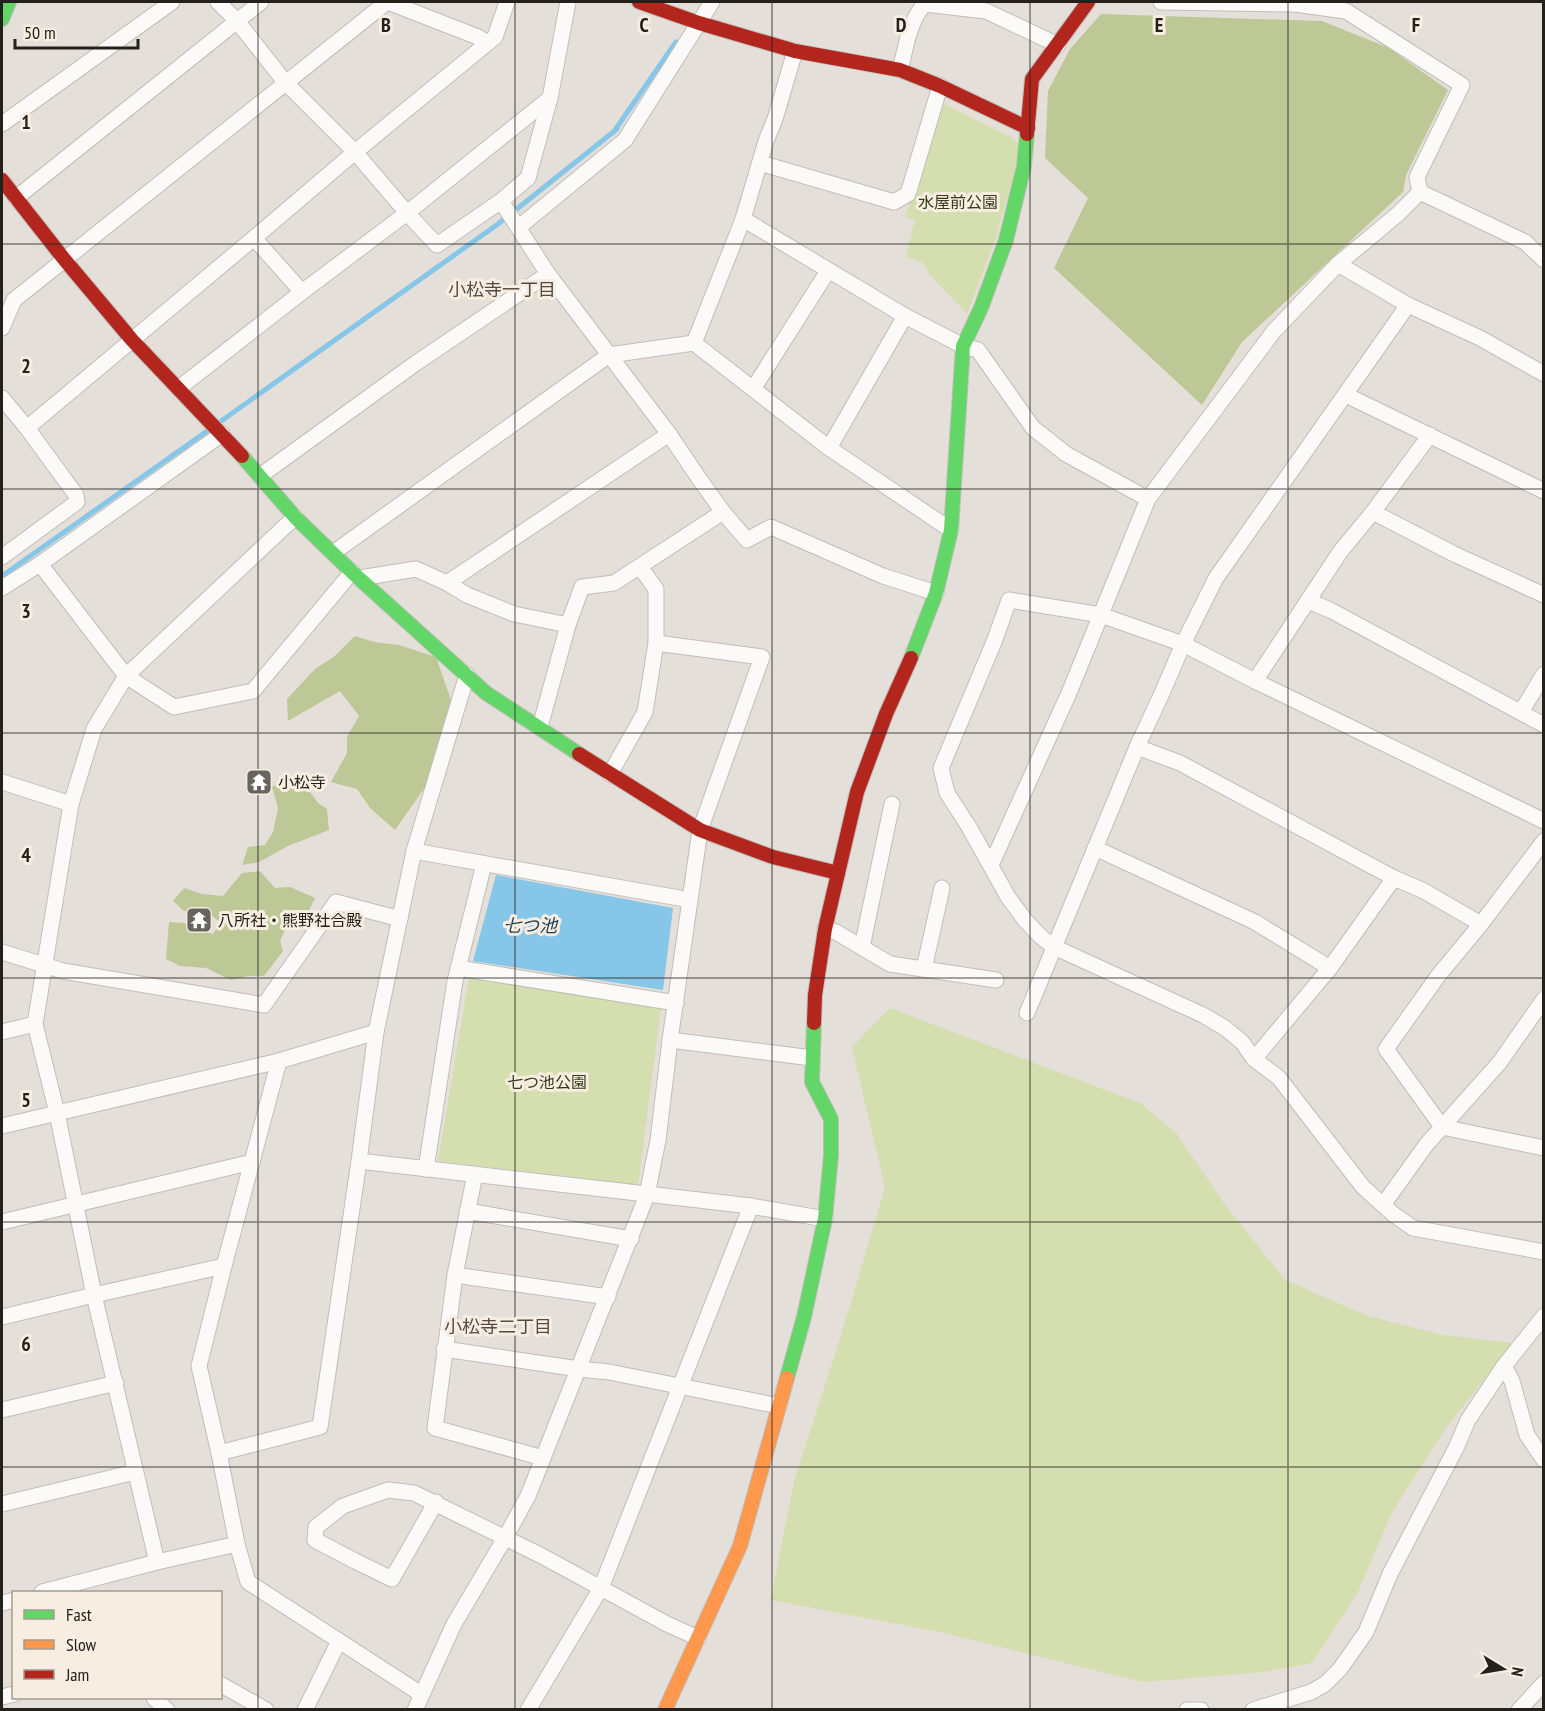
<svg xmlns="http://www.w3.org/2000/svg" width="1545" height="1711" viewBox="0 0 1545 1711" font-family="'PT Sans Narrow','Noto Sans JP',sans-serif">
	<style>
		.green { fill: #d4deae }
		.forest { fill: #bdc896 }
		.water { fill: #86c6e8 }
		.lines { fill: none; stroke-linecap: round; stroke-linejoin: round }
		.stream { stroke: #86c6e8; stroke-width: 5 }
		.street-casing { stroke: #c1bdb9; stroke-width: 17 }
		.fast-casing { stroke: #c1bdb9; stroke-width: 16 }
		.slow-casing { stroke: #c1bdb9; stroke-width: 16 }
		.jam-casing { stroke: #c1bdb9; stroke-width: 16 }
		.street { stroke: #fbfaf9; stroke-width: 15 }
		.fast { stroke: #63d668; stroke-width: 14 }
		.slow { stroke: #ff974d; stroke-width: 14 }
		.jam { stroke: #b3261e; stroke-width: 14 }
		.grid { fill: none; stroke: #24211d; stroke-width: 1.5; stroke-opacity: 0.55 }
		.labels { text-anchor: middle; stroke-width: 6; stroke-linejoin: round; paint-order: stroke }
		.park-label { font-size: 16px; fill: #333c18; stroke: #f7ede1 }
		.poi-label { font-size: 16px; fill: #24211d; stroke: #f7ede1; text-anchor: start }
		.neighbourhood-label { font-size: 18px; fill: #544c42; stroke: #f7ede1 }
		.water-label { font-size: 18px; font-style: italic; fill: #194256; stroke: #f7ede1 }
		.grid-label { font-size: 20px; text-anchor: middle; font-weight: bold; fill: #24211d; stroke: #f7ede1; stroke-width: 6; stroke-linejoin: round; paint-order: stroke }
	</style>
	<rect width="100%" height="100%" fill="#e4dfd9"/>
	<g class="green">
		<polygon points="944,104 1011,137 1018,143 1019,154 996,238 967,314 929,274 923,263 906,256 915,220 905,217 941,105"/>
		<polygon points="469,978 661,1008 638,1185 438,1161"/>
		<polygon points="890,1008 1140,1103 1177,1134 1225,1205 1285,1280 1368,1316 1442,1335 1513,1343 1445,1429 1391,1514 1359,1590 1312,1663 1263,1672 1143,1682 940,1632 771,1600 794,1482 843,1329 885,1188 852,1047"/>
	</g>
	<g class="forest">
		<polygon points="1101,14 1322,21 1389,48 1448,90 1406,175 1403,192 1242,342 1202,405 1054,268 1088,198 1045,158 1048,91 1070,49"/>
		<polygon points="355,636 374,642 399,645 436,657 452,703 430,780 395,830 370,808 357,789 331,782 347,753 347,737 359,716 340,691 288,721 287,699 315,669 335,656"/>
		<polygon points="284,780 292,786 310,792 318,803 327,809 329,830 288,846 259,862 242,865 248,847 265,845 273,832 278,808 272,787"/>
		<polygon points="260,871 275,888 290,887 315,898 309,910 294,910 280,941 283,951 264,976 248,976 231,980 206,968 180,966 166,959 169,922 184,923 213,934 220,922 206,911 184,911 173,901 184,888 202,894 223,896 242,873"/>
	</g>
	<polygon class="water" points="496,875 673,908 663,990 473,961"/>
	<g class="lines">
		<g class="stream">
			<polyline points="217,424 498,224 617,129 615,130 676,42"/>
			<polyline points="2,576 210,429"/>
		</g>
		<defs>
			<g id="street">
				<polyline points="218,2 237,21 285,82 355,152 407,213 437,245 501,201 528,178 550,98 568,2"/>
				<polyline points="388,2 478,37 487,43"/>
				<polyline points="1161,2 1294,4 1346,11 1462,85 1417,177 1420,192"/>
				<path d="M900,70C906,48 909,20 925,4L986,11L1058,45"/>
				<polyline points="2,124 172,2"/>
				<polyline points="760,163 894,202 908,194 940,86"/>
				<polyline points="1420,192 1525,242 1544,260"/>
				<polyline points="16,198 261,2"/>
				<polyline points="501,201 548,274 669,434 700,480 723,512 747,540 771,527 883,576 936,593"/>
				<polyline points="743,219 905,316 963,346 978,350 1033,428 1066,454 1148,499"/>
				<polyline points="519,227 625,140 712,2"/>
				<polyline points="254,238 302,292"/>
				<polyline points="1338,264 1408,305 1480,338 1544,374"/>
				<polyline points="2,328 14,300 387,2"/>
				<polyline points="694,343 743,219 766,141 775,119 795,51"/>
				<polyline points="179,388 302,292 407,213 550,98"/>
				<polyline points="753,389 828,271"/>
				<polyline points="1346,395 1544,491"/>
				<polyline points="2,398 27,428 76,495 77,502 2,557"/>
				<polyline points="27,428 254,238 355,152 495,37 507,2"/>
				<polyline points="829,448 905,316"/>
				<polyline points="260,476 416,363 548,274"/>
				<polyline points="1373,512 1454,554 1544,595"/>
				<polyline points="333,553 609,355 694,343 829,448 951,530"/>
				<polyline points="40,564 126,676 174,707 253,691 352,572"/>
				<polyline points="360,578 416,569 447,583 467,595 514,614 568,625"/>
				<polyline points="447,583 669,434"/>
				<polyline points="2,588 40,564 222,434"/>
				<polyline points="1309,601 1332,611 1544,725"/>
				<polyline points="1255,681 1340,552 1373,512 1430,435"/>
				<polyline points="1521,712 1544,674"/>
				<polyline points="540,727 568,625 582,587 614,583 723,512"/>
				<polyline points="1137,747 1180,763 1394,878 1424,891 1481,924"/>
				<polyline points="610,774 645,712 656,643 656,589 640,567"/>
				<polyline points="2,782 71,804"/>
				<polyline points="1544,821 1255,681 1183,644 1101,615 1009,600 994,642 941,768 947,793 969,827 1008,897 1025,920 1041,937 1054,947 1203,1015 1225,1028 1242,1042 1254,1059 1279,1078 1363,1187 1393,1214 1413,1228 1544,1252"/>
				<polyline points="1544,841 1481,924 1438,976 1386,1049 1442,1127 1544,1148"/>
				<polyline points="1095,848 1255,922 1330,968"/>
				<polyline points="414,851 690,900"/>
				<polyline points="991,865 1069,693 1148,499 1274,331 1338,264 1398,214 1420,192"/>
				<polyline points="825,929 836,932 890,964 996,980"/>
				<polyline points="862,947 892,804"/>
				<polyline points="2,952 63,971 264,1005 336,902 400,919"/>
				<polyline points="458,968 676,1003"/>
				<polyline points="924,969 942,888"/>
				<polyline points="1027,1013 1137,747 1163,691 1183,644 1216,578 1408,305"/>
				<polyline points="2,1032 35,1024"/>
				<polyline points="670,1040 812,1058"/>
				<polyline points="1254,1059 1330,968 1394,878"/>
				<polyline points="279,1061 224,1266 199,1366 219,1453 237,1544 248,1582 421,1694"/>
				<polyline points="2,1126 279,1061 376,1032"/>
				<polyline points="359,1161 751,1206 825,1219"/>
				<polyline points="426,1169 455,981 484,864"/>
				<polyline points="475,1174 455,1275 435,1428 543,1458"/>
				<polyline points="1383,1205 1426,1145 1500,1062 1544,999"/>
				<polyline points="467,1211 631,1239"/>
				<polyline points="2,1222 252,1162"/>
				<polyline points="455,1275 608,1297"/>
				<polyline points="2,1317 94,1295 224,1266"/>
				<polyline points="444,1349 579,1369 609,1372 779,1406"/>
				<polyline points="1504,1366 1512,1381 1527,1435 1544,1460"/>
				<polyline points="2,1410 116,1383"/>
				<polyline points="219,1453 320,1427 359,1161 376,1032 414,851 467,675"/>
				<polyline points="436,1502 392,1579 355,1561 315,1540 316,1527 343,1506 388,1490 414,1493 542,1556 667,1624 698,1638"/>
				<polyline points="2,1504 135,1472"/>
				<polyline points="157,1562 94,1295 57,1113 35,1024 71,804 94,729 126,676 295,517"/>
				<polyline points="42,1592 157,1562 237,1544"/>
				<polyline points="2,1603 14,1600"/>
				<polyline points="220,1684 266,1710"/>
				<polyline points="2,1697 14,1694"/>
				<polyline points="154,1698 167,1710"/>
				<polyline points="305,1710 339,1641"/>
				<polyline points="415,1710 454,1624 505,1538 528,1496 647,1195 658,1140 670,1040 700,830 762,657 656,643"/>
				<polyline points="528,1710 601,1588 751,1206"/>
				<polyline points="1187,1710 1201,1710"/>
				<polyline points="1253,1710 1311,1692 1325,1684 1340,1669 1366,1632 1390,1574 1456,1448 1468,1420 1504,1366 1544,1316"/>
				<polyline points="1519,1710 1544,1683"/>
			</g>
			<g id="fast">
				<polyline points="2,19 9,2"/>
				<polyline points="242,456 295,517 352,572 486,693 579,754"/>
				<polyline points="911,658 936,593 951,530 963,346 981,308 1006,240 1024,166 1027,134"/>
				<polyline points="787,1378 804,1317 825,1219 831,1155 831,1119 812,1082 814,1023"/>
			</g>
			<polyline id="slow" points="665,1710 740,1546 787,1378"/>
			<g id="jam">
				<polyline points="639,2 699,23 795,51 900,70 940,86 1028,128"/>
				<polyline points="1027,134 1032,79 1088,2"/>
				<polyline points="2,180 64,259 132,340 242,456"/>
				<polyline points="579,754 700,830 773,857 838,873"/>
				<polyline points="814,1023 815,995 825,929 857,792 886,714 911,658"/>
			</g>
		</defs>
		<use href="#street" class="street-casing"/>
		<use href="#fast" class="fast-casing"/>
		<use href="#slow" class="slow-casing"/>
		<use href="#jam" class="jam-casing"/>
		<use href="#street" class="street"/>
		<use href="#fast" class="fast"/>
		<use href="#slow" class="slow"/>
		<use href="#jam" class="jam"/>
	</g>
	<path class="grid" d="M258,2V1710M515,2V1710M772,2V1710M1030,2V1710M1288,2V1710M2,244H1544M2,489H1544M2,733H1544M2,978H1544M2,1222H1544M2,1467H1544"/>
	<defs>
		<symbol id="temple-square" viewBox="-11 -11 22 22"><rect x="-9" y="-9" width="18" height="18" rx="4" fill="#67645f" stroke="#f7ede1"/><path d="M0-6L5-2H3V0L6.5 2.5H4V6H1.5V3h-3V6H-4V2.5H-6.5L-3 0V-2H-5Z" fill="#fff"/></symbol>
	</defs>
	<g fill-rule="evenodd">
		<use href="#temple-square" x="244" y="767" width="30" height="30"/>
		<use href="#temple-square" x="184" y="905" width="30" height="30"/>
	</g>
	<g class="labels">
		<g class="park-label">
			<text x="958" y="208">水屋前公園</text>
			<text x="547" y="1088">七つ池公園</text>
		</g>
		<g class="poi-label">
			<text x="278" y="788">小松寺</text>
			<text x="218" y="926">八所社・熊野社合殿</text>
		</g>
		<g class="neighbourhood-label">
			<text x="502" y="296">小松寺一丁目</text>
			<text x="498" y="1333">小松寺二丁目</text>
		</g>
		<g class="water-label">
			<text x="530" y="932">七つ池</text>
		</g>
	</g>
	<g class="grid-label">
		<text x="386" y="32">B</text>
		<text x="644" y="32">C</text>
		<text x="901" y="32">D</text>
		<text x="1159" y="32">E</text>
		<text x="1416" y="32">F</text>
		<text x="26" y="129">1</text>
		<text x="26" y="373">2</text>
		<text x="26" y="618">3</text>
		<text x="26" y="862">4</text>
		<text x="26" y="1107">5</text>
		<text x="26" y="1351">6</text>
	</g>
	<rect width="1545" height="1711" fill="none" stroke="#24211d" stroke-width="6"/>
	<rect x="12" y="1591" width="210" height="108" fill="#f7ede1" stroke="#a39b93" stroke-width="1.5"/>
	<rect x="24" y="1610" width="30" height="9" fill="#63d668" stroke="#a39b93" stroke-width="1.5"/>
	<text x="66" y="1621" font-size="18" fill="#24211d">Fast</text>
	<rect x="24" y="1640" width="30" height="9" fill="#ff974d" stroke="#a39b93" stroke-width="1.5"/>
	<text x="66" y="1651" font-size="18" fill="#24211d">Slow</text>
	<rect x="24" y="1670" width="30" height="9" fill="#b3261e" stroke="#a39b93" stroke-width="1.5"/>
	<text x="66" y="1681" font-size="18" fill="#24211d">Jam</text>
	<g transform="translate(1503 1669) rotate(101)" stroke="#f7ede1" stroke-width="4.5" paint-order="stroke">
	<path d="M0-4.5L10 22L0 15L-10 22Z" fill="#24211d"/>
	<text y="-9" font-size="16" font-weight="bold" text-anchor="middle" fill="#24211d">N</text>
	</g>
	<path d="M15 39v9h123v-9" fill="none" stroke="#24211d" stroke-width="3"/>
	<text x="24" y="39" font-size="18" fill="#24211d" stroke="#f7ede1" stroke-width="4.5" paint-order="stroke">50 m</text>
</svg>
